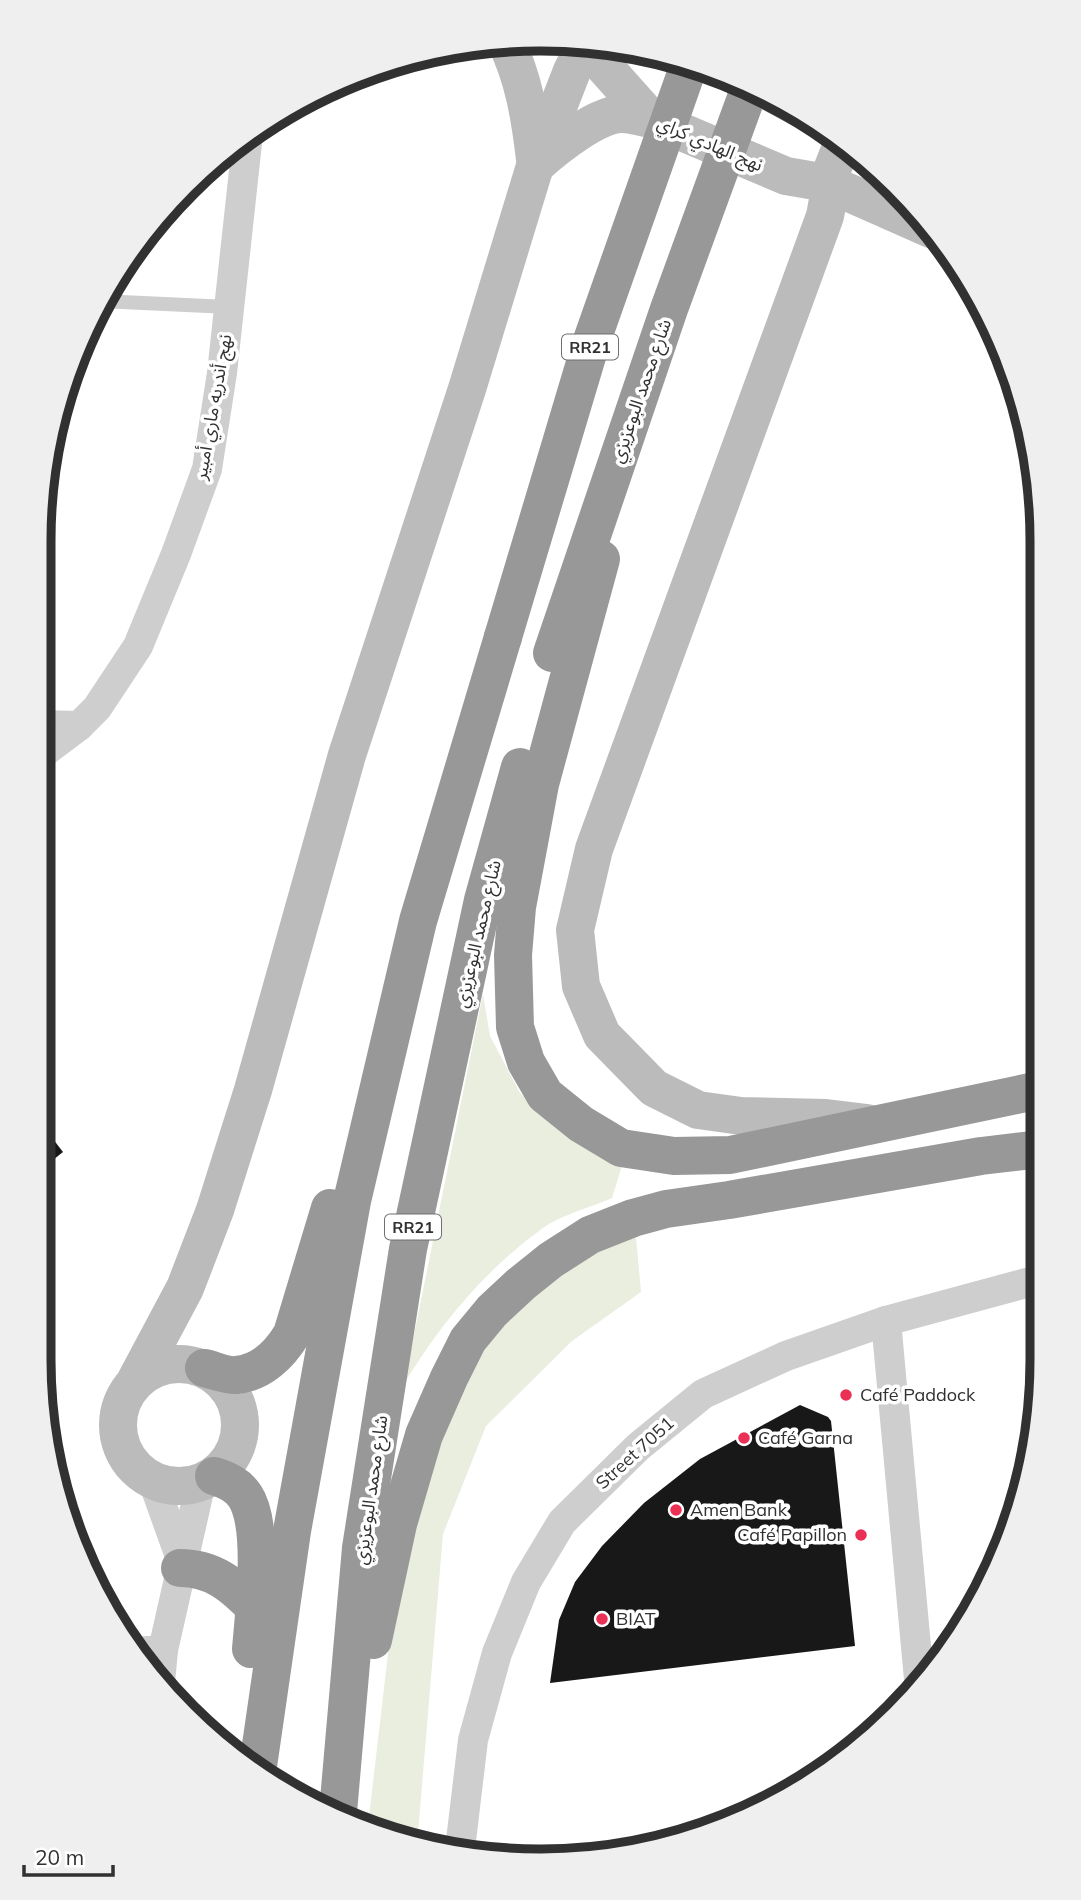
<svg xmlns="http://www.w3.org/2000/svg" width="1081" height="1900" viewBox="0 0 1081 1900" font-family="Mulish,'Noto Sans Arabic',sans-serif">
	<style>
		.green { fill: #e9eedf }
		.building { fill: #181818 }
		.lines { fill: none; stroke-linecap: round; stroke-linejoin: round }
		.lane { stroke: #cecece; stroke-width: 14 }
		.street { stroke: #cecece; stroke-width: 30 }
		.secondary { stroke: #bbb; stroke-width: 38 }
		.highway { stroke: #989898; stroke-width: 38 }
		.tram { stroke: #868686; stroke-width: 2 }
		.highway-bridge { stroke: #989898; stroke-width: 38 }
		.poi-dot { fill: #eb3056; stroke: #fff; stroke-width: 2.5 }
		.labels { text-anchor: middle; stroke-width: 7; stroke-linejoin: round; paint-order: stroke }
		.shield { fill: #fff; stroke: #6f6f6f; stroke-width: 2 }
		.shield-label { font-size: 16px; font-weight: bold; fill: #313131 }
		.street-label { font-size: 18px; fill: #313131; stroke: #fff }
		.poi-label { font-size: 18px; fill: #313131; stroke: #fff; text-anchor: start }
		.rim { fill: none; stroke: #313131; stroke-width: 9 }
	</style>
	<rect width="100%" height="100%" fill="#fff"/>
	<g class="green">
		<path d="M483,994L490,1036L520,1093L561,1132L625,1156L612,1198C592,1207 561,1215 543,1228C486,1269 440,1324 404,1384Z"/>
		<polygon points="635,1226 641,1292 572,1341 486,1426 443,1534 417,1845 410,1844 368,1825 401,1543 428,1442 504,1315"/>
	</g>
	<g class="building">
		<polygon points="39,1121 63,1152 39,1171"/>
		<polygon points="800,1405 828,1417 831,1421 855,1646 550,1683 559,1620 575,1582 602,1546 644,1503 700,1459"/>
	</g>
	<g class="lines">
		<polyline class="lane" points="100,301 229,307"/>
		<g class="street">
			<polyline points="39,725 79,726"/>
			<polyline points="39,756 79,726 97,708 138,646 176,554 207,469 222,373 248,134"/>
			<polyline points="886,1321 919,1679"/>
			<polyline points="153,1481 182,1562"/>
			<polyline points="135,1652 163,1650"/>
			<polyline points="160,1682 163,1650 201,1482"/>
			<polyline points="460,1849 473,1740 497,1653 526,1582 562,1522 638,1447 703,1394 786,1356 886,1321 1041,1279"/>
		</g>
		<g class="secondary">
			<path d="M505,40C524,78 530,117 535,159"/>
			<polyline points="586,42 585,45 651,119 786,176 827,183 842,144"/>
			<path d="M537,164C555,148 598,113 623,114C632,114 642,118 651,119"/>
			<polyline points="867,1123 826,1118 741,1116 698,1110 654,1088 602,1035 581,986 575,930 594,849 825,216 828,200 827,183 931,229"/>
			<circle cx="179" cy="1425" r="61"/>
			<polyline points="136,1380 185,1288 215,1210 253,1090 347,755 467,389 535,166 572,71 585,45 580,42"/>
		</g>
		<g class="highway">
			<polyline points="601,559 540,784 517,907 513,955 515,1027 526,1062 545,1095 581,1124 621,1148 674,1156 730,1155 1040,1090"/>
			<path d="M204,1368C214,1370 227,1376 236,1375C261,1373 280,1354 292,1334L330,1208"/>
			<path d="M214,1476C227,1480 238,1485 245,1496C265,1526 254,1613 251,1649"/>
			<path d="M180,1568C213,1568 233,1585 255,1608"/>
			<polyline points="373,1640 398,1524 424,1435 449,1378 468,1340 492,1311 521,1284 551,1260 590,1235 633,1218 666,1209 729,1200 981,1156 1041,1149"/>
			<polyline points="257,1773 292,1531 352,1201 418,921 503,637"/>
			<polyline points="338,1812 361,1548 408,1249 483,900 520,767"/>
		</g>
		<polyline class="tram" points="669,58 868,165"/>
		<g class="highway-bridge">
			<polyline points="503,637 591,343 690,62"/>
			<polyline points="552,653 669,309 750,87"/>
		</g>
	</g>
	<g class="poi-dot">
		<circle cx="846" cy="1395" r="7"/>
		<circle cx="744" cy="1438" r="7"/>
		<circle cx="676" cy="1510" r="7"/>
		<circle cx="861" cy="1535" r="7"/>
		<circle cx="602" cy="1619" r="7"/>
	</g>
	<g class="labels">
		<g class="shield">
			<rect x="562" y="334.5" width="56" height="25" rx="5"/>
			<rect x="385" y="1214.5" width="56" height="25" rx="5"/>
		</g>
		<g class="shield-label">
			<text x="590" y="353">RR21</text>
			<text x="413" y="1233">RR21</text>
		</g>
		<g class="street-label">
			<text transform="translate(710 144) rotate(23)" y="6">نهج الهادي كراي</text>
			<text transform="translate(641 391) rotate(-71)" y="6">شارع محمد البوعزيزي</text>
			<text transform="translate(213 407) rotate(-80)" y="6">نهج أندريه ماري أمبير</text>
			<text transform="translate(478 934) rotate(-77)" y="6">شارع محمد البوعزيزي</text>
			<text transform="translate(635 1453) rotate(-42)" y="6">Street 7051</text>
			<text transform="translate(371 1490) rotate(-82)" y="6">شارع محمد البوعزيزي</text>
		</g>
		<g class="poi-label">
			<text x="860" y="1401">Café Paddock</text>
			<text x="758" y="1444">Café Garna</text>
			<text x="690" y="1516">Amen Bank</text>
			<text x="847" y="1541" text-anchor="end">Café Papillon</text>
			<text x="616" y="1625">BIAT</text>
		</g>
	</g>
	<path d="M0 0H1081V1900H0ZM540 51H541A489 489 0 0 1 1030 540V1360A489 489 0 0 1 541 1849H540A489 489 0 0 1 51 1360V540A489 489 0 0 1 540 51Z" fill="#efefef" fill-rule="evenodd"/>
	<path class="rim" d="M540 51H541A489 489 0 0 1 1030 540V1360A489 489 0 0 1 541 1849H540A489 489 0 0 1 51 1360V540A489 489 0 0 1 540 51Z"/>
	<path d="M24 1865v10h89v-10" fill="none" stroke="#313131" stroke-width="3.5"/>
	<text x="35" y="1865" font-size="21" fill="#313131" stroke="#ffffff" stroke-width="5" paint-order="stroke">20 m</text>
</svg>
